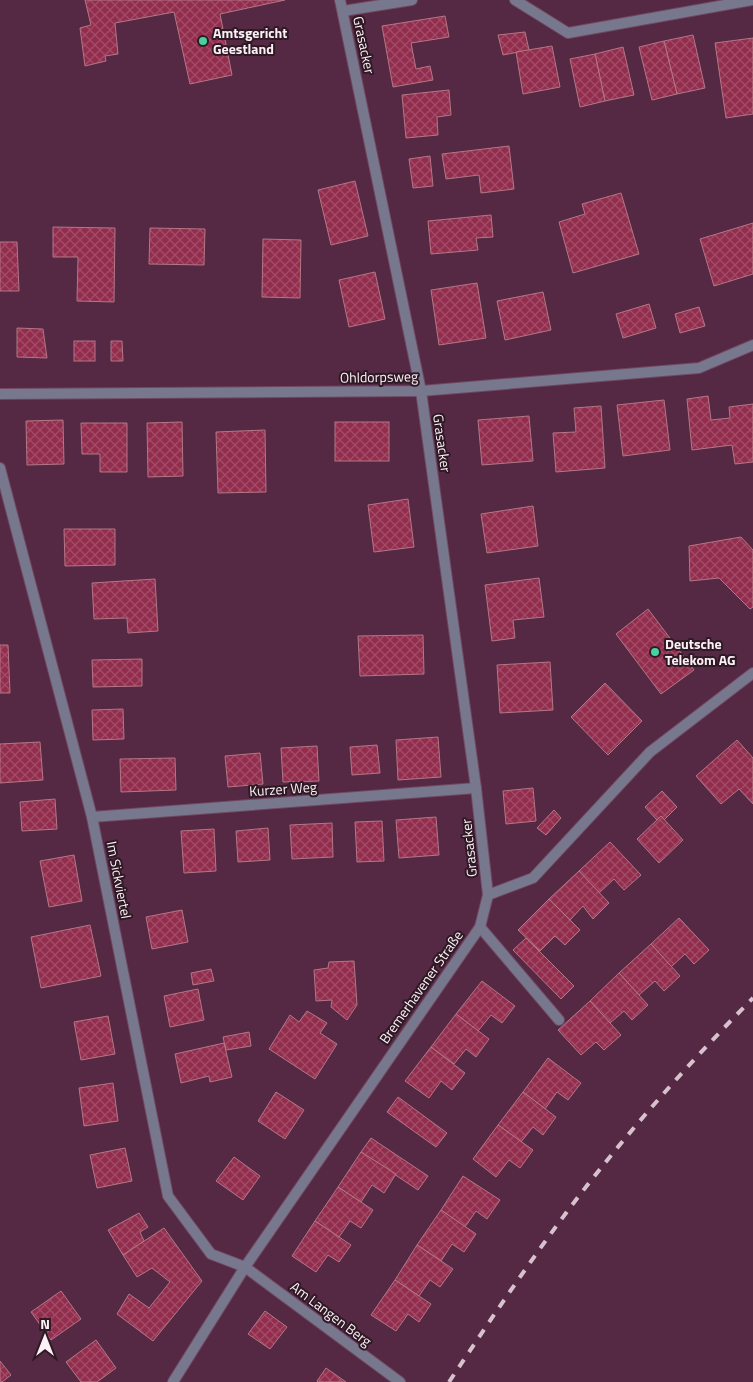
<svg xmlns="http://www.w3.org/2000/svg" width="753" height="1382" viewBox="0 0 753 1382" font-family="'Titillium Web',sans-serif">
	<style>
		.building { fill: url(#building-cross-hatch); stroke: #b37785 }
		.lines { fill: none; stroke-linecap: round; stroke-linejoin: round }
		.lane-casing { stroke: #704860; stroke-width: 12 }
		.street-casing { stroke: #704860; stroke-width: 12 }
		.lane { stroke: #77778e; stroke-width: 10 }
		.street { stroke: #77778e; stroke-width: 10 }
		.rail { stroke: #d6c2cd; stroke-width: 4; stroke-dasharray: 9 9; stroke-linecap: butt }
		.poi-dot { fill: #45d49f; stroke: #2e1925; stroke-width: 2 }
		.labels { text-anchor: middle; stroke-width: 4; stroke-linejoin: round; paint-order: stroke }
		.poi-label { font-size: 14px; font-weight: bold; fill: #fcf0f6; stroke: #2e1925; text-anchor: start }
		.street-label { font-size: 14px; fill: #fcf0f6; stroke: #2e1925 }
	</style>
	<defs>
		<pattern id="building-cross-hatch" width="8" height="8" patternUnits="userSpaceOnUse" patternTransform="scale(1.25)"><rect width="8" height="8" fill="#922d4e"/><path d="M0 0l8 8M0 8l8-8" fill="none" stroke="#a24c68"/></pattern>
	</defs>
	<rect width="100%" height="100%" fill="#552844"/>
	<g class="building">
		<polygon points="85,0 285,0 220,14 232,75 190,84 174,12 115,23 118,54 105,56 106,61 85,66 80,28 91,25"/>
		<polygon points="445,16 449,37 411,43 416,69 430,66 433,80 393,87 382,26"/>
		<polygon points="525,32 529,50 503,55 498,35"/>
		<polygon points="693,35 705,88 677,94 664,41"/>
		<polygon points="753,38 753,114 726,118 715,43"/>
		<polygon points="664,41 677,94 652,100 639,47"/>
		<polygon points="552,46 560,87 523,94 516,52"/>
		<polygon points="623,47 634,95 605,101 595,54"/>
		<polygon points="595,54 605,101 580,107 570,59"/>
		<polygon points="449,90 451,115 437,117 438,135 406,138 402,95"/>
		<polygon points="509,146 514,189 481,193 479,175 446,179 442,154"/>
		<polygon points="430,156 433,186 413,188 409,159"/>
		<polygon points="355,181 368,236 331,245 318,190"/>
		<polygon points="621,193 639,254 573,273 559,222 585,214 582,204"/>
		<polygon points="491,215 493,237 476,238 478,250 431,254 428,221"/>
		<polygon points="753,223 753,274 714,286 700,239"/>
		<polygon points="53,227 115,228 114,302 77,301 78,257 53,257"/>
		<polygon points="150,228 205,229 204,265 149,264"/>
		<polygon points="263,239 301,240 300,298 262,297"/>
		<polygon points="0,242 17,242 19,291 0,291"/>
		<polygon points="375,272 385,319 349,327 339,280"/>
		<polygon points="477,283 486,338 439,345 431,290"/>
		<polygon points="543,292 551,330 505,340 497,301"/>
		<polygon points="649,304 656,328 623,338 616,314"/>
		<polygon points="699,307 705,326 680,333 675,314"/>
		<polygon points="17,328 43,329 47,358 17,357"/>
		<rect x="74" y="341" width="21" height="20"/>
		<polygon points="111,341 122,341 123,361 111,361"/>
		<polygon points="708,396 711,420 730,418 729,407 753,404 753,462 735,464 732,445 692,450 687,399"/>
		<polygon points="664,400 670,450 623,456 617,405"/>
		<polygon points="601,406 605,468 556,472 553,433 576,432 574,408"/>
		<polygon points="529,416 533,461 482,465 478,420"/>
		<polygon points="63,420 64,464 27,465 26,421"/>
		<polygon points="182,422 183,476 148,477 147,423"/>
		<rect x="335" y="422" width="54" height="39"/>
		<polygon points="81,423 127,423 127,472 100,472 100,454 82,454"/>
		<polygon points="265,430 266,492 218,493 216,432"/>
		<polygon points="408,499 414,547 374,552 368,505"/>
		<polygon points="533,506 538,546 487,553 481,514"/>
		<polygon points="64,529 115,529 115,565 65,566"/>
		<polygon points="741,537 753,550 753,607 750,609 719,578 690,581 689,546"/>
		<polygon points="539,578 544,617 513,620 515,638 492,641 485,585"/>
		<polygon points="155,579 158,631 128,633 127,618 94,619 92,583"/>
		<polygon points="648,609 694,670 661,694 616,634"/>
		<polygon points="423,635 424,674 360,676 358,636"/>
		<polygon points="0,645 8,645 10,693 0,693"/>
		<polygon points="142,659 142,686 93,687 92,660"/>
		<polygon points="550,662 553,710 500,713 497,665"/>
		<polygon points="605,683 642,721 608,755 571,717"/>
		<polygon points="123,709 124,739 93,740 92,710"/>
		<polygon points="438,737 441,777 398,780 396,740"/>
		<polygon points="737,740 753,758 753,804 739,789 721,804 696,776"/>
		<polygon points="40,742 43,780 0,783 0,744"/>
		<polygon points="377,745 380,773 352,775 350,747"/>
		<polygon points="317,746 319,781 283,782 281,748"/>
		<polygon points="260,753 263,784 228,787 225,756"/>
		<polygon points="175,758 176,790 121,792 120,759"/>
		<polygon points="533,788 536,821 506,824 503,791"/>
		<polygon points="662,791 677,807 664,820 661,816 657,820 645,807"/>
		<polygon points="55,799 57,829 22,831 20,802"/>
		<polygon points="554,810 561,818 546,835 537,828"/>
		<polygon points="661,816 683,840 659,863 637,839"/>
		<polygon points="436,817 439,855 399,858 396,820"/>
		<polygon points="382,821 384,861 357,862 355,822"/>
		<polygon points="332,823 333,857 292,859 290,825"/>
		<polygon points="268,828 270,860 238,862 236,831"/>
		<polygon points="214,829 216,871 184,873 181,831"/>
		<polygon points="610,842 641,875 624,890 614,879 599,893 579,871"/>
		<polygon points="74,855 82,901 49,907 40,861"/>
		<polygon points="579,871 609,903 593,919 583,906 570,920 549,899"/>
		<polygon points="549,899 580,930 565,945 555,936 540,951 518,930"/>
		<polygon points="182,910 188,942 152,949 146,917"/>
		<polygon points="679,918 709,950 694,964 685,954 671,967 651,944"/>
		<polygon points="90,925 101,976 41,988 31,937"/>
		<polygon points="526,938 574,986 561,999 513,950"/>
		<polygon points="651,944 680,976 664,991 655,981 639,995 619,973"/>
		<polygon points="354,961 357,1005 347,1020 331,1007 332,1000 316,1001 314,970 328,968 329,962"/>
		<polygon points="211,969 214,981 193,985 191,973"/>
		<polygon points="619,973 648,1005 632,1020 624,1011 610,1023 590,1001"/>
		<polygon points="482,981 515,1006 502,1023 491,1015 478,1031 456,1014"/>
		<polygon points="198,989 204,1020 170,1027 164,996"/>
		<polygon points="590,1001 621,1035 604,1050 596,1042 581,1055 558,1030"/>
		<polygon points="307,1011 327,1023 320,1033 337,1044 315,1079 269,1049 290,1015 299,1022"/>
		<polygon points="456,1014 489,1039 476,1057 466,1049 454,1064 431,1047"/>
		<polygon points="108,1016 115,1054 81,1060 74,1022"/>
		<polygon points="249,1032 251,1046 226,1050 223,1037"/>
		<polygon points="224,1043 232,1077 210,1082 209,1076 181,1083 175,1054"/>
		<polygon points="431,1047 465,1073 452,1090 441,1081 429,1098 405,1081"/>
		<polygon points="548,1058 581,1083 568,1100 557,1092 545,1109 523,1092"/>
		<polygon points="113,1083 118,1121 84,1126 79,1088"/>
		<polygon points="276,1092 304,1110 285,1139 258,1121"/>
		<polygon points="523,1092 556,1117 543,1135 533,1127 521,1142 498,1125"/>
		<polygon points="398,1097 447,1133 436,1147 387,1112"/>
		<polygon points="498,1125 533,1150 520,1168 509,1160 496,1177 473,1159"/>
		<polygon points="371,1138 428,1176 418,1190 361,1152"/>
		<polygon points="125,1148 132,1181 97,1188 90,1155"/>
		<polygon points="361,1152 396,1174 384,1193 372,1185 361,1202 338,1187"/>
		<polygon points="234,1157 260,1176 243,1200 216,1181"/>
		<polygon points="463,1176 500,1200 487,1219 476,1211 465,1227 441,1210"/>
		<polygon points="338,1187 373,1210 361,1228 350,1221 339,1237 315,1221"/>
		<polygon points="441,1210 476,1234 464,1252 452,1244 441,1261 417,1245"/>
		<polygon points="139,1213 148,1227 140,1232 144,1241 123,1255 108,1230"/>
		<polygon points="315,1221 351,1245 339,1262 328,1255 316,1272 292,1256"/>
		<polygon points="164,1228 202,1281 153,1341 117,1314 129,1294 149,1308 170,1282 152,1268 137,1277 123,1255"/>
		<polygon points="417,1245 453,1269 440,1287 430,1280 419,1296 395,1280"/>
		<polygon points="395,1280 431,1304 419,1322 408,1314 396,1331 371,1315"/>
		<polygon points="61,1291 81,1319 51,1340 31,1312"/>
		<polygon points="265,1311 287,1327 270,1349 248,1334"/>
		<polygon points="96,1340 116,1368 97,1382 81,1382 66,1362"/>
		<polygon points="0,1361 11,1375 2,1382 0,1382"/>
		<polygon points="326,1368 346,1382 318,1382 317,1381"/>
	</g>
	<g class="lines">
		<defs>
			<polyline id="lane" points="480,927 559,1020"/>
			<g id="street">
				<polyline points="515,0 568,33 753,0"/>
				<polyline points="343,11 412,0"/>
				<polyline points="0,394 421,391 699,368 753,345"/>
				<polyline points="0,468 92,817 168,1196 211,1254 245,1267 400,1382"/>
				<polyline points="92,817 476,788"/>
				<polyline points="488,895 533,878 650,752 753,673"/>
				<polyline points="173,1382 245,1267 480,927 488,895 476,788 421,391 340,0"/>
			</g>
		</defs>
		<use href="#lane" class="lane-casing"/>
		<use href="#street" class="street-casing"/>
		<use href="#lane" class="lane"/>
		<use href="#street" class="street"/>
		<path class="rail" d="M449,1382C487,1325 525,1268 566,1213C623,1137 686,1066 753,998"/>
	</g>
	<g class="poi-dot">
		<circle cx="203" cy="41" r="5"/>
		<circle cx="655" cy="652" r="5"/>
	</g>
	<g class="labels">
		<g class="poi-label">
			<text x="213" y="38">Amtsgericht<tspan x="213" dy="16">Geestland</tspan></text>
			<text x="665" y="649">Deutsche<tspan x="665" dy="16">Telekom AG</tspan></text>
		</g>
		<g class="street-label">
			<text transform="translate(364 45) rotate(78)" y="5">Grasacker</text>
			<text transform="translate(379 377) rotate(-1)" y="5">Ohldorpsweg</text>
			<text transform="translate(442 443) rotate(82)" y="5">Grasacker</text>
			<text transform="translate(283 789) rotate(-4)" y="5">Kurzer Weg</text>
			<text transform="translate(469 848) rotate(-96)" y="5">Grasacker</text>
			<text transform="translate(119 880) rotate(79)" y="5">Im Sickviertel</text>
			<text transform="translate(421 987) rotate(-55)" y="5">Bremerhavener Straße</text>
			<text transform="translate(331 1314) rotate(37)" y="5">Am Langen Berg</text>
		</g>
	</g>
	<g transform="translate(45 1337)" stroke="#2e1925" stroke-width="4" paint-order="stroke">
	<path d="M0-4L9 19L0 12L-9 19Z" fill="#fcf0f6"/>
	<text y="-8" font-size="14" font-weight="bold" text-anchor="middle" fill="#fcf0f6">N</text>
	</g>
</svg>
